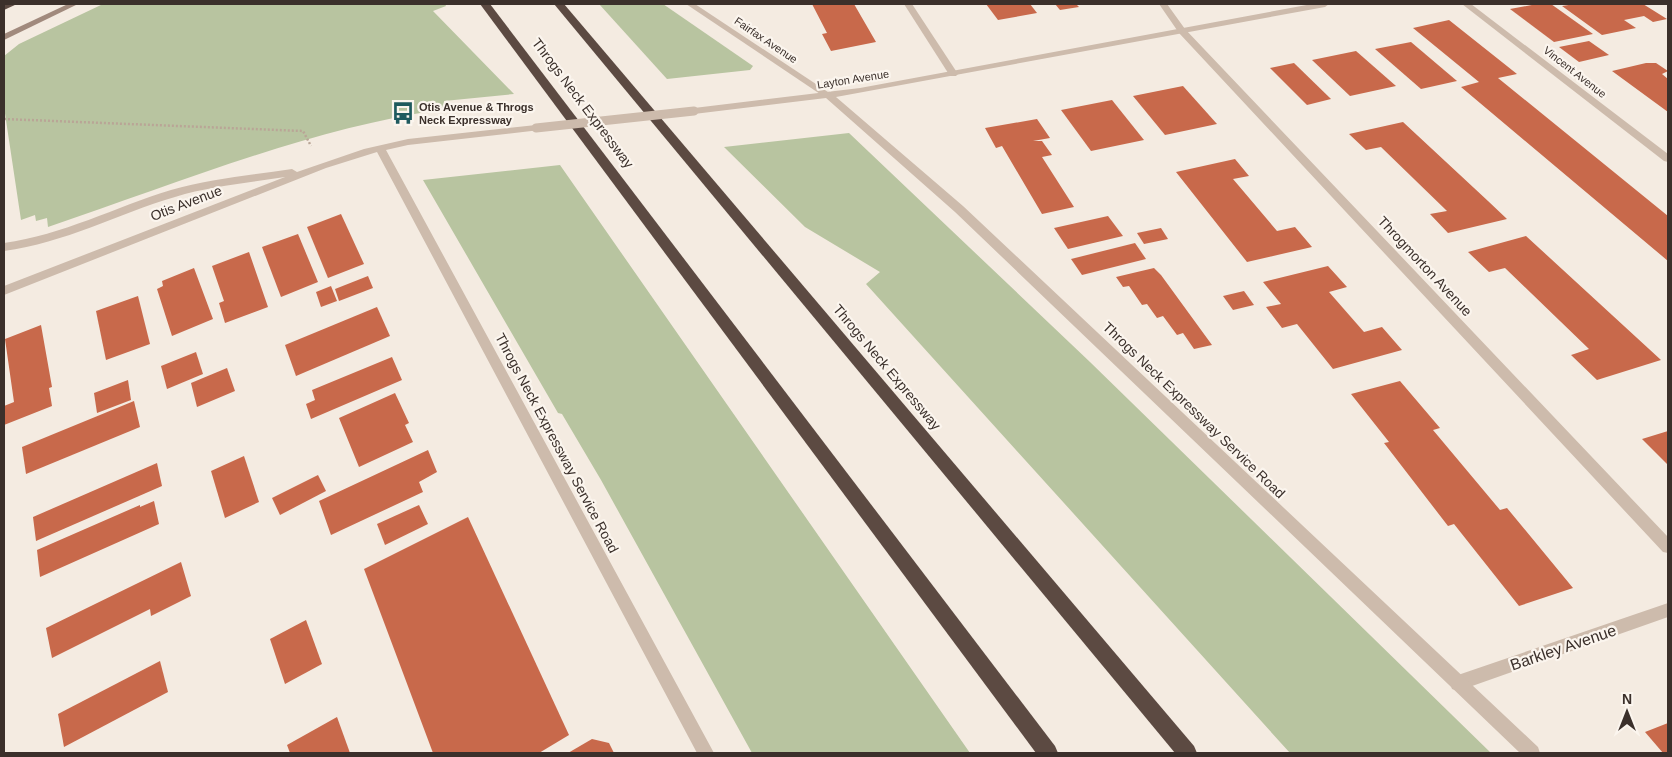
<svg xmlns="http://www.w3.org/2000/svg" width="1672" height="757" viewBox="0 0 1672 757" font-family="Helvetica,sans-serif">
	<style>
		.green { fill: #b8c4a0 }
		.building { fill: #c8694b }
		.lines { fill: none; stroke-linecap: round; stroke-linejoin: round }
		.path { stroke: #b9a596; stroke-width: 2.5; stroke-dasharray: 2 2; stroke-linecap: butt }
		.minor { fill: #cdbbac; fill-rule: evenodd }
		.tertiary { fill: #cdbbac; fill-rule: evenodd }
		.secondary { fill: #a18a7d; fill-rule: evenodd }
		.motorway { fill: #5c4a42; fill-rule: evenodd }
		.tertiary-bridge { stroke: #cdbbac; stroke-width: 9 }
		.labels { text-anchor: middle; stroke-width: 4.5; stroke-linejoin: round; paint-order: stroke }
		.far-street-label { font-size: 11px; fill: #3b302b; stroke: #fbf5ee }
		.far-poi-label { font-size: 11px; font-weight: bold; fill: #3b302b; stroke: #fbf5ee; text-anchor: start }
		.street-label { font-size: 14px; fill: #3b302b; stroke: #fbf5ee }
		.near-street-label { font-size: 16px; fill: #3b302b; stroke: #fbf5ee }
	</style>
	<rect width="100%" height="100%" fill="#f4ebe1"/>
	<g class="green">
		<path d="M103,4H445L446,6L433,11L514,94L444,101V109C308,129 178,183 48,227L47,218L36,221L35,215L21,220L4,107V56L19,44Z"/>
		<polygon points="599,4 663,4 753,66 750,70 667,79"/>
		<polygon points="849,133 1090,362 1491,753 1290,753 866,284 880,272 805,227 724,147"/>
		<polygon points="560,165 970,753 752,753 601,480 562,414 558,413 423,180"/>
	</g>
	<g class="building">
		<polygon points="812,4 854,4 876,42 831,51 822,34 827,33"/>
		<polygon points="986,4 1030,4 1037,13 998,20"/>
		<polygon points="1055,4 1076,4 1079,7 1060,10"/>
		<polygon points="1537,4 1551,4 1593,34 1554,42 1510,9"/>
		<polygon points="1575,4 1643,4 1667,19 1653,22 1644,16 1624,20 1636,28 1602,35 1562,6"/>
		<polygon points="1449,20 1517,74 1498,78 1668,216 1668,261 1461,87 1479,82 1413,28"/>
		<polygon points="1589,41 1609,55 1579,62 1559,47"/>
		<polygon points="1411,42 1457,81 1421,89 1375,49"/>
		<polygon points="1356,51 1396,86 1350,96 1312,60"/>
		<polygon points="1294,63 1331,99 1307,105 1270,68"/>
		<polygon points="1646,63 1656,63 1668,71 1662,74 1668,79 1668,112 1612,71"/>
		<polygon points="1183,86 1217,124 1165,135 1133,96"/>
		<polygon points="1112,100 1144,140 1091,151 1061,110"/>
		<polygon points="1037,119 1050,138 1033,141 1042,141 1052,155 1042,157 1074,207 1042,214 1002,146 996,148 985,128"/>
		<polygon points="1403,122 1488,201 1507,219 1448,233 1430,214 1447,211 1381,147 1366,150 1349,134"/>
		<polygon points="1235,159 1249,176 1233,179 1277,231 1295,227 1312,247 1247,262 1176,172"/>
		<polygon points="341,214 364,264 328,278 307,227"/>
		<polygon points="1108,216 1123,236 1068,249 1054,228"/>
		<polygon points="1161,228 1168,239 1144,244 1137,233"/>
		<polygon points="298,234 318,282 281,297 262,247"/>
		<polygon points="1526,236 1612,315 1661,360 1597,380 1571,355 1589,349 1505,268 1489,272 1468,252"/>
		<polygon points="1135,243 1146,259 1082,275 1071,259"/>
		<polygon points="249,252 268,307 225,323 219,303 224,301 212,266"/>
		<polygon points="1328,266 1347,287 1329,292 1364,332 1382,327 1402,350 1333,369 1297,324 1282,328 1266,307 1281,304 1263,282"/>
		<polygon points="194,268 213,319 172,336 157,289 163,286 162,281"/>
		<polygon points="1154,268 1161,275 1212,345 1194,349 1183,333 1177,335 1163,316 1157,318 1147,304 1142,305 1129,286 1123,287 1116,277"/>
		<polygon points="368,276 373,288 339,301 335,289"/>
		<polygon points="331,286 337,301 321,307 316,292"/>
		<polygon points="1244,291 1254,305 1233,310 1223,296"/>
		<polygon points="138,296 150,344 106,360 96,311"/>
		<polygon points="377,307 390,336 296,376 285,345"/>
		<polygon points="41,325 52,387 49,388 52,406 4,425 4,406 14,402 5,339"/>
		<polygon points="196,352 203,374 167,389 161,366"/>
		<polygon points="392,357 402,380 311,419 306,404 315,400 312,390"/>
		<polygon points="227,368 235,391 197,407 191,383"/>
		<polygon points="128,380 131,400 97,413 94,393"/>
		<polygon points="1400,381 1440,428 1433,430 1500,510 1507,508 1573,588 1519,606 1454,524 1448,526 1384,443 1389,442 1351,394"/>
		<polygon points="395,393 409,423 405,425 413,442 359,467 339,418"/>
		<polygon points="134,401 140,427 26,474 22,447"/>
		<polygon points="1668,431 1668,465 1642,439"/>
		<polygon points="428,450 437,472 419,482 423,492 331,535 319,501"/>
		<polygon points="244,456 259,502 225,518 211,471"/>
		<polygon points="157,463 162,486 36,541 33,517"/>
		<polygon points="318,475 326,491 280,515 272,498"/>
		<polygon points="154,501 159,524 40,577 37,550 140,505 140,507"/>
		<polygon points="419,505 428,524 385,545 377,524"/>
		<polygon points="468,517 569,735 539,753 433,753 364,569"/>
		<polygon points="181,562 191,596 151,616 150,609 52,658 46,628"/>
		<polygon points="306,620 322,664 285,684 270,639"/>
		<polygon points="160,661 168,692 64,747 58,714"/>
		<polygon points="337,717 350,753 290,753 287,745"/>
		<polygon points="1668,723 1668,753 1663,753 1645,732"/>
		<polygon points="592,739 609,743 614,753 568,753"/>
	</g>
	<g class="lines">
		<polyline class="path" points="4,119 303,131 311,146"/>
		<g class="minor">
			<polygon points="686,4 695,4 834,96 832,98 826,98"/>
			<polygon points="904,4 912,4 958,74 956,76 950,76"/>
			<polygon points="1159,4 1167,4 1185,29 1668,537 1668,553 1663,552 1179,33"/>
			<polygon points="1462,4 1471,4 1668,154 1668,162 1664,161"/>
			<polygon points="1668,603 1668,617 1458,691 1452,689 1450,683 1452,677 1458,675"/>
		</g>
		<g class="tertiary">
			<polygon points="1312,4 1329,4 1325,7 836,97 963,206 1538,747 1540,753 1520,753 955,212 826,98 694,114 689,111 694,108 860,88"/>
			<path d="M536,125L540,126V130L408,145L386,150L714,753H697L377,152L326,168L4,295V286L285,177C248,183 211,186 175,197C117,214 65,243 4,251V243C63,235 115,207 171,190C210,179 252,175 292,169L297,172L364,149L408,139Z"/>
		</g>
		<polygon class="secondary" points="68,4 78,4 4,40 4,34"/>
		<g class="motorway">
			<polygon points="4,4 17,4 4,10"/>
			<polygon points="480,4 490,4 1055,746 1058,753 1036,753"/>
			<polygon points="554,4 564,4 1194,746 1197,753 1175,753"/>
		</g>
		<polyline class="tertiary-bridge" points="536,128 694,111"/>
	</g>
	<defs>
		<symbol id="bus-bare" viewBox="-9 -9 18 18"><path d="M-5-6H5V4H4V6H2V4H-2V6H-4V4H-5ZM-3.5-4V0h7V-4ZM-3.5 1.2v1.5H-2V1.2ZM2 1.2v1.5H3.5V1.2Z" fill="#1f5a5e" stroke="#fbf5ee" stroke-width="2.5" paint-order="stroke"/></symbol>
	</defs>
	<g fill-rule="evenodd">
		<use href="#bus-bare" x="387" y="97" width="32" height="32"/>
	</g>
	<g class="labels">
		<g class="far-street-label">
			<text transform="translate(766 40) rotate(34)" y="4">Fairfax Avenue</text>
			<text transform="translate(1575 72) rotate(38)" y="4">Vincent Avenue</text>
			<text transform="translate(853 79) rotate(-9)" y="4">Layton Avenue</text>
		</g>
		<g class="far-poi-label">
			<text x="419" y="111">Otis Avenue &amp; Throgs<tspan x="419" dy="13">Neck Expressway</tspan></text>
		</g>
		<g class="street-label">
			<text transform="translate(583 103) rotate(53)" y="5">Throgs Neck Expressway</text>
			<text transform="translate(186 203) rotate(-21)" y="5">Otis Avenue</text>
			<text transform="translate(1425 266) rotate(47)" y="5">Throgmorton Avenue</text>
			<text transform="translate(887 367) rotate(50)" y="5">Throgs Neck Expressway</text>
			<text transform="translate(1194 410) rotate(44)" y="5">Throgs Neck Expressway Service Road</text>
			<text transform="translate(557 443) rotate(62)" y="5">Throgs Neck Expressway Service Road</text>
		</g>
		<g class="near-street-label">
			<text transform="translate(1563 647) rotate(-19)" y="6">Barkley Avenue</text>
		</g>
	</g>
	<rect width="1672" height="757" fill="none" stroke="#3b302b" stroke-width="10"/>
	<g transform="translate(1627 712)" stroke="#fbf5ee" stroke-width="4" paint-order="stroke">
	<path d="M0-4L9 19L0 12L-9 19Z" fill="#3b302b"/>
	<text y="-8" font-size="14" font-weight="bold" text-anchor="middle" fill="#3b302b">N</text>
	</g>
</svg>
